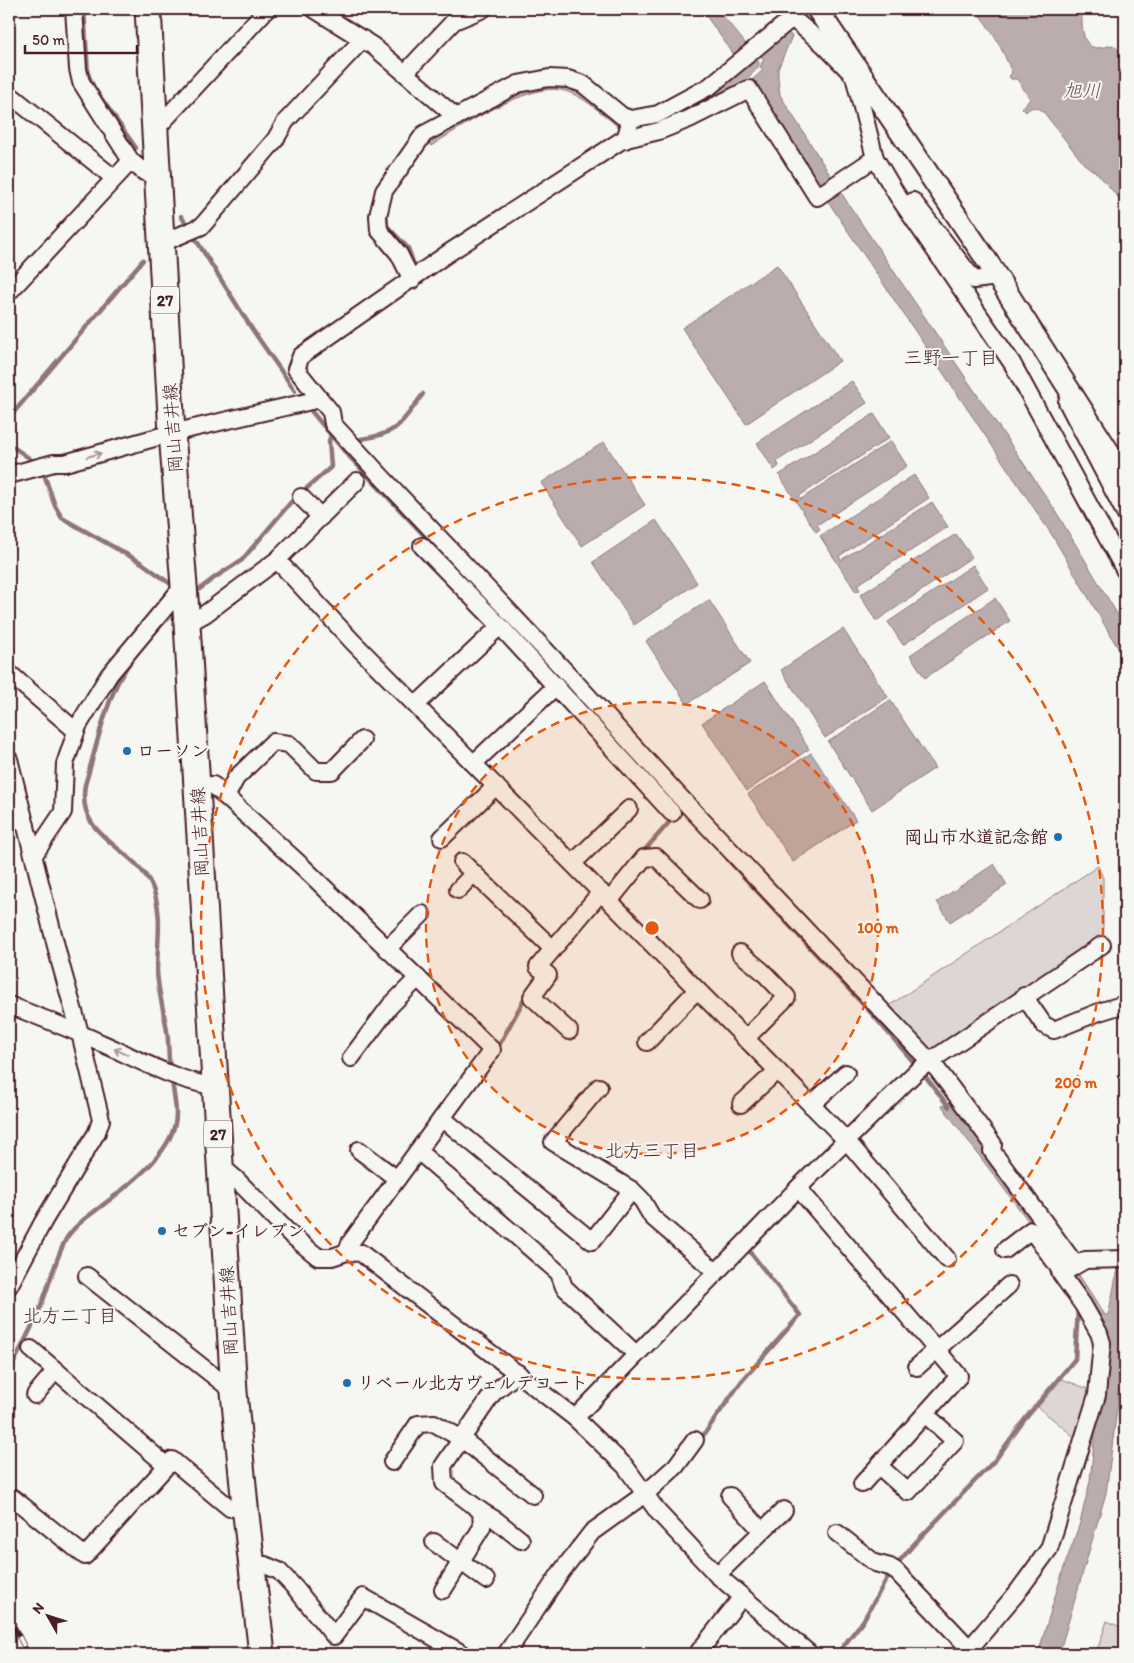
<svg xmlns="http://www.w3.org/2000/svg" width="1134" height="1663" viewBox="0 0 1134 1663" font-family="Itim,'Klee One',sans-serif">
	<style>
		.green { fill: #ddd6d5; stroke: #947a80 }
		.water { fill: #bbadae; stroke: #8e747a }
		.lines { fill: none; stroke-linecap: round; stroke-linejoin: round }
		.stream { stroke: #8e747a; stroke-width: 4.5 }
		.minor-casing { stroke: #4a1f2b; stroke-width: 20 }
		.tertiary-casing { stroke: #4a1f2b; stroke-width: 24 }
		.primary-casing { stroke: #4a1f2b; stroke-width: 29 }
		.minor { stroke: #f6f6f2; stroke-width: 16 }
		.tertiary { stroke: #f6f6f2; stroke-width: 20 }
		.primary { stroke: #f6f6f2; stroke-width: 25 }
		.rail-casing { stroke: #4a1f2b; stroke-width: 5.5 }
		.rail { stroke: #f6f6f2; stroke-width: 4; stroke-dasharray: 11; stroke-linecap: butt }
		.oneway { stroke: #a99598 }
		.ring { fill: none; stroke: #e8590c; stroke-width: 2.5; stroke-dasharray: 9 6 }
		.poi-dot { fill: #1f6fb2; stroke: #f6f6f2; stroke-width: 2 }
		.labels { text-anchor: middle; stroke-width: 4; stroke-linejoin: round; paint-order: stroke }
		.shield { fill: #f6f6f2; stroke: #7e6067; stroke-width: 1 }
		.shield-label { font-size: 16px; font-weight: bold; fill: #4a1f2b }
		.street-label { font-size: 18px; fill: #4a1f2b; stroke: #f6f6f2 }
		.poi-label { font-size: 18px; font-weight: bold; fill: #4a1f2b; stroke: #f6f6f2; text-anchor: start }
		.water-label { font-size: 19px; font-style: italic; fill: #6c4a52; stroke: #f6f6f2 }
		.neighbourhood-label { font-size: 19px; fill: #4a1f2b; stroke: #f6f6f2 }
		.centre { fill: #e8590c; stroke: #f6f6f2; stroke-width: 2.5 }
		.ring-label { font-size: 15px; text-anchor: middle; font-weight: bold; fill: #e8590c; stroke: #f6f6f2; stroke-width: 4; stroke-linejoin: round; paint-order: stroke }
	</style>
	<rect width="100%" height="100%" fill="#f6f6f2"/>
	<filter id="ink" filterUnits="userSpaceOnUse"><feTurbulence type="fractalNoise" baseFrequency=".02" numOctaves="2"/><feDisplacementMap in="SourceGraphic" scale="10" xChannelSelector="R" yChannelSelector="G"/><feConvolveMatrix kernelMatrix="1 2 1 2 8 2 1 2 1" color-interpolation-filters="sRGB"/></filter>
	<g filter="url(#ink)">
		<g class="green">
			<polygon points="1098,866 1103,878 1103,940 931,1053 887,1007"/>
			<polygon points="1062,1379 1093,1391 1077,1439 1038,1407"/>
			<polygon points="1107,1621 1125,1629 1125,1654 1096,1654"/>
		</g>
		<g class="water">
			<path d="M701,9H717L719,12L717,13L720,16L722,15C728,22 759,59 759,63C761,78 675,122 660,125C648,128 634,128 622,130C604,116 584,95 561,90C528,83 459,128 431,146L426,138L515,92L568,81L634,121L740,63Z"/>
			<path d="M974,9H1082C1082,20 1080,47 1097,48C1102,48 1108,46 1113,45L1125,56V205L1098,174L1084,164L1042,110C1035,107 1031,106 1026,112L1022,108L1030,99L1017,79H1011L1009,76L1012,73C1003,50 991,27 974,9Z"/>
			<polygon points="787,32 792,36 778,69 778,78 780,95 847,202 1055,510 1125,627 1125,660 1052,535 817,185 751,81 763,70 760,68 762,62 764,61 758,49"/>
			<polygon points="777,265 840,361 746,424 682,328"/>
			<polygon points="852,381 867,403 777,461 779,466 774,470 757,443"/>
			<polygon points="874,414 889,438 799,496 801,499 891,441 907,466 817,525 820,529 816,532 779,475"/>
			<polygon points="604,442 645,505 582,546 541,483"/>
			<polygon points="914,475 929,498 839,556 841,560 932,502 948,527 857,585 860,590 856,592 820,536"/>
			<polygon points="656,520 697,583 634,625 593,562"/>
			<polygon points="956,534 972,557 876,621 860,595"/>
			<polygon points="973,565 988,588 903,645 888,622"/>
			<polygon points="995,598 1010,621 925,678 910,655"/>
			<polygon points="709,600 750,663 687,704 646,641"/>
			<polygon points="843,629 888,697 825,738 781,670"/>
			<polygon points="765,681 809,749 747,791 702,723"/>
			<polygon points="890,700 935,768 872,810 828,742"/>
			<polygon points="811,753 856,820 793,862 748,794"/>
			<polygon points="994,864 1007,885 950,922 937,902"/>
			<polygon points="951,1101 988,1149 1075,1269 1105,1315 1108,1315 1109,1311 1118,1267 1125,1241 1125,1325 1117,1403 1119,1405 1119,1409 1117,1409 1106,1493 1059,1654 1038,1654 1062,1573 1080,1523 1090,1481 1104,1346 1059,1262 942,1106"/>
		</g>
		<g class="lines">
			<g class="stream">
				<polyline points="84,9 88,74 94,88 136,148"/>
				<polyline points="386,211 387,226 408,248 415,268"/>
				<polyline points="181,216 189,228"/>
				<polyline points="193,235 252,329 295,391"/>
				<polyline points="312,412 345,452 475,589"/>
				<polyline points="9,418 143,260"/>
				<path d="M361,439C399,434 401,423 423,394"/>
				<polyline points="9,444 36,463"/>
				<polyline points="41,470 44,474 55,506 62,518 142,563 176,588"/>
				<polyline points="193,594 214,578 242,560 291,502 331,467 329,441 331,435"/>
				<polyline points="532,649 656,783"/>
				<polyline points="642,853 673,818"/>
				<polyline points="728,860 873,1015 917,1066"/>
				<polyline points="496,1051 528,992"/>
				<path d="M170,1069C168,1057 169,1044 167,1031C164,1011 158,992 157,971C157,942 164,912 151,884C130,844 76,838 85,785C95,752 103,713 118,682C132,655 155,631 176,610"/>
				<polyline points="922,1072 949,1107"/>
				<path d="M9,1372C19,1352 30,1331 39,1311C49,1287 54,1262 66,1239C74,1226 87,1217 99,1208C126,1187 176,1152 176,1114C176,1103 173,1091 172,1080"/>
				<polyline points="700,1440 741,1382 800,1315 746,1247"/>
				<polyline points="896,1565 915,1543 996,1459 1025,1419 1075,1359 1078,1308"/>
				<polyline points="837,1654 863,1621 891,1571"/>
			</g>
			<defs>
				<g id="minor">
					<polyline points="74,9 78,69 81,82 131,161"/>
					<polyline points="314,9 373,46 456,117"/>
					<polyline points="405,73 454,21 483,9"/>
					<polyline points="9,94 114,178"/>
					<polyline points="156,129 267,9"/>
					<polyline points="625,140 631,119 658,114 710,86 792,18 823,44 854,76 875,158 897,195 1012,363 1125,571"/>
					<polyline points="913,201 974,280 997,277"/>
					<polyline points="162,243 202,226 275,140 286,121 363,39"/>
					<polyline points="412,280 399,254 379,230 378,216 384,191 424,134 518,84 549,78 568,79 583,84 622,116 631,119"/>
					<polyline points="9,292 131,161 144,172 158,176"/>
					<polyline points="1069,395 1067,402 1125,513"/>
					<polyline points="320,399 331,412 333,424 379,474 568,674 681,798 937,1069 993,1144 992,1151 1075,1264"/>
					<polyline points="9,475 54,463 65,463 172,433 320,399 296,369 301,356 447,254 622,140 659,131 689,119 749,89 817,197 875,158"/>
					<polyline points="301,497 321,517"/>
					<polyline points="422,546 500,626 672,813"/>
					<polyline points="277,560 353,642 847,1141 947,1259"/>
					<polyline points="187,624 205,614 277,560 357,481"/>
					<polyline points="9,673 76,731"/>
					<polyline points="416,705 500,626"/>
					<polyline points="9,759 60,962 80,1033 101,1120 97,1132 43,1222 9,1286"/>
					<polyline points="474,763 556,686"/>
					<polyline points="197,786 213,785 304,868 492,1050 350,1243 347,1252"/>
					<polyline points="226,797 236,778 273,742 289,744 316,771 332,771 362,740"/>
					<polyline points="9,814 26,825"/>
					<polyline points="442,838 496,786"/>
					<polyline points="34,855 63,812 65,764 78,726 109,675 184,585"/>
					<polyline points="462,862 553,949"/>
					<polyline points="573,863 629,809"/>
					<polyline points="458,890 474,873"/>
					<polyline points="610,900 644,858 656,857 700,900"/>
					<polyline points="387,949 422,914"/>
					<polyline points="740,953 762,971 787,997 745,1039"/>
					<polyline points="1024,996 1044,1025 1054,1030 1099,1012 1125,1004"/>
					<path d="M9,1005C40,1017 71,1029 101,1043C134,1057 180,1083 215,1086"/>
					<polyline points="569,1031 532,997 548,975 538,967 601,892"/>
					<polyline points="647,1042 697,990"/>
					<polyline points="351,1058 390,1006 418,978"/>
					<polyline points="599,1087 553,1142 632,1190 642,1200 652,1217 715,1271"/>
					<polyline points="741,1104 777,1071"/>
					<polyline points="811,1105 846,1073"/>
					<polyline points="442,1118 592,1241 632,1190"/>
					<polyline points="359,1150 397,1179"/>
					<polyline points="418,1151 559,1273 564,1287 636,1354"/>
					<polyline points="221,1170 228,1172 235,1178 290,1234 318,1257 332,1257 347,1252 361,1253 575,1418 625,1466 658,1512 717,1575 810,1654"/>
					<polyline points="798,1188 959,1376 862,1484"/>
					<polyline points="1068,1270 1085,1260 1125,1259"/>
					<polyline points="87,1276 234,1392"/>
					<polyline points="31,1349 167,1466"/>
					<polyline points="917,1367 1009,1285"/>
					<polyline points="35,1395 56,1370"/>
					<polyline points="575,1418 798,1188 916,1072 929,1062 1102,945"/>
					<polyline points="392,1462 418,1424 434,1423 462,1439 533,1495"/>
					<polyline points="879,1466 908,1492 955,1441 925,1414"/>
					<polyline points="730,1496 762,1531"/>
					<polyline points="13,1498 85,1556 172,1460 230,1508 245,1506"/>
					<polyline points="481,1511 496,1520 521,1540"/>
					<polyline points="837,1533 875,1563 890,1567 895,1570 969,1648"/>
					<polyline points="434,1542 486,1580"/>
					<polyline points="251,1564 265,1565 279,1571 296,1589 334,1636 363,1597 463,1654"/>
					<polyline points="717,1575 784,1510"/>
					<polyline points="443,1590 482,1527 481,1511 444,1483 443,1466 493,1393 518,1373"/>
					<polyline points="506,1654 561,1572 592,1532 645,1494 676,1466 695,1440"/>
					<polyline points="697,1654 742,1597"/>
					<polyline points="965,1654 1016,1594 1049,1549 1097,1395 1102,1343 1099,1333 1083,1305 1061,1274 1058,1266 1031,1230 1005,1250"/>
				</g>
				<polyline id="tertiary" points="817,9 984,256 1125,477"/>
				<polyline id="primary" points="148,9 172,433 187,624 234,1392 245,1506 262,1654"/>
			</defs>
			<use href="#minor" class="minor-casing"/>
			<use href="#tertiary" class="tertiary-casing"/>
			<use href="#primary" class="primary-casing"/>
			<use href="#minor" class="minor"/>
			<use href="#tertiary" class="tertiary"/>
			<use href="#primary" class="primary"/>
			<defs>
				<polyline id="rail" points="9,1617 28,1654"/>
			</defs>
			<use href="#rail" class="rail-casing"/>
			<use href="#rail" class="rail"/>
		</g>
		<defs><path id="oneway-shaft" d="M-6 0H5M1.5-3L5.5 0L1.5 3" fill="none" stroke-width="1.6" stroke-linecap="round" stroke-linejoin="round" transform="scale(1.25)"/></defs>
		<g class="oneway">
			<use href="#oneway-shaft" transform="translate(94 455) rotate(-15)"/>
			<use href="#oneway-shaft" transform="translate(121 1052) rotate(-156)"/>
		</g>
	</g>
	<circle cx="652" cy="928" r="226" fill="#e8590c" fill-opacity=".12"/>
	<g class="ring">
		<circle cx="652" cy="928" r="226"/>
		<circle cx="652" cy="928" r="451"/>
	</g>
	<g class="poi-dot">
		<circle cx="127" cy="751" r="5"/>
		<circle cx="1058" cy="837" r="5"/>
		<circle cx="162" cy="1231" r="5"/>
		<circle cx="347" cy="1383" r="5"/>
	</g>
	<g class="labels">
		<g class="shield">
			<rect x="151" y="286.5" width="28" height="27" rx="4"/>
			<rect x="204" y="1120.5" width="28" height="27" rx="4"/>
		</g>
		<g class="shield-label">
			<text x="165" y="306">27</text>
			<text x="218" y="1140">27</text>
		</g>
		<g class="street-label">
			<text transform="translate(173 428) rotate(-94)" y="6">岡山吉井線</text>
			<text transform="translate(200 832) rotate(-93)" y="6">岡山吉井線</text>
			<text transform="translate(229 1311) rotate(-93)" y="6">岡山吉井線</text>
		</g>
		<g class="poi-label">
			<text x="137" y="757">ローソン</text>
			<text x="1048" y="843" text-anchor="end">岡山市水道記念館</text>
			<text x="172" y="1237">セブン-イレブン</text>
			<text x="357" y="1389">リベール北方ヴェルデコート</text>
		</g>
		<g class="water-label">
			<text x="1082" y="97">旭川</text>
		</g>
		<g class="neighbourhood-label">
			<text x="951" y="364">三野一丁目</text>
			<text x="652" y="1157">北方三丁目</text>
			<text x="70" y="1322">北方二丁目</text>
		</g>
	</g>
	<circle cx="652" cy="928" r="8" class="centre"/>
	<g class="ring-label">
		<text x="878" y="933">100 m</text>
		<text x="1076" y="1088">200 m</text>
	</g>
	<rect width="1134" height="1663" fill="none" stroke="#f6f6f2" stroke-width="30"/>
	<rect x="15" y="15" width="1104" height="1633" fill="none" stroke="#4a1f2b" stroke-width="2" filter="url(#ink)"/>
	<g transform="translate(48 1616) rotate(309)" stroke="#f6f6f2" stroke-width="4" paint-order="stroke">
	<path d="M0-4L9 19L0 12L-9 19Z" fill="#4a1f2b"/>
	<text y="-8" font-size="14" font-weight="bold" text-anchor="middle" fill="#4a1f2b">N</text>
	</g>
	<path d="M25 45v8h112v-8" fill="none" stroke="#4a1f2b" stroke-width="2.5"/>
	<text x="32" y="45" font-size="15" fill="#4a1f2b" stroke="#f6f6f2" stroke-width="4" paint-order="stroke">50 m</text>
</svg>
